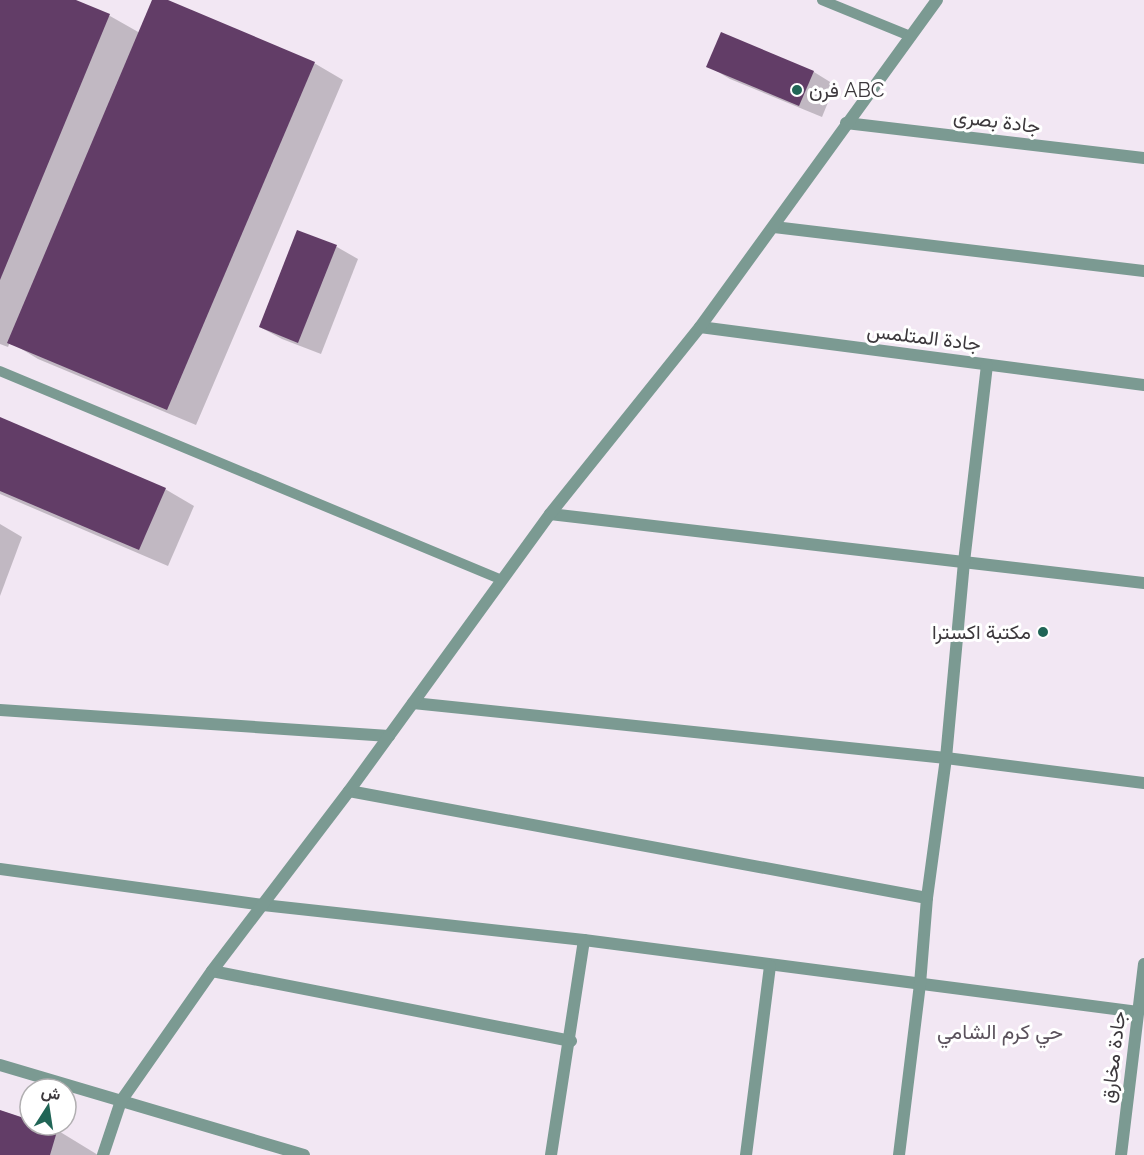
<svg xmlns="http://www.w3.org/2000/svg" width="1144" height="1155" viewBox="0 0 1144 1155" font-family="Raleway,Vazirmatn,sans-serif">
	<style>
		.shadow { fill: #0003 }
		.building { fill: #623d67 }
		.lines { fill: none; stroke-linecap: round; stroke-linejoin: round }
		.lane { stroke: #7b9a92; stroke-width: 10 }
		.street { stroke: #7b9a92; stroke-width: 12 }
		.poi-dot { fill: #206556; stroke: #fff; stroke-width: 2 }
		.labels { text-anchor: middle; stroke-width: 6; stroke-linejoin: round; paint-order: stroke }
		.poi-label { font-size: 20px; fill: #3c383c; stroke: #fff; text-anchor: start }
		.street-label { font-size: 20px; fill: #3c383c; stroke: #fff }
		.neighbourhood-label { font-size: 21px; fill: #5b525c; stroke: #fff }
	</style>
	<rect width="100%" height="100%" fill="#f2e7f3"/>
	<g class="shadow">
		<polygon points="0,0 72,0 110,16 140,33 154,0 165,0 314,63 343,80 196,425 38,359 10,342 8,347 0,344"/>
		<polygon points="708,66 814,72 835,85 822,117 730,79"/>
		<polygon points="298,232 337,247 358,259 321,354 282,339 260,327"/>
		<polygon points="0,419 165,489 194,506 168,566 0,494"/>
		<polygon points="0,524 22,537 0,596"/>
		<polygon points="0,1112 30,1121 30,1125 57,1130 98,1155 0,1155"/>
	</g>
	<g class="building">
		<polygon points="0,0 76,0 110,14 0,280"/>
		<polygon points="152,0 168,0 315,62 167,410 7,343"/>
		<polygon points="721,32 814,71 799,106 706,67"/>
		<polygon points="297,230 337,245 298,343 259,327"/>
		<polygon points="0,417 166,488 139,550 0,491"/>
		<polygon points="0,1110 30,1120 30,1125 58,1128 50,1155 0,1155"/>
	</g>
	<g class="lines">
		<g class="lane">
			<polyline points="822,0 910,36"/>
			<polyline points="0,371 502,580"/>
		</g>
		<g class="street">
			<polyline points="846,123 1144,158"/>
			<polyline points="774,227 1144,271"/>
			<polyline points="700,327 1144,385"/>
			<polyline points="550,514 1144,583"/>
			<polyline points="413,703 946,758 1144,783"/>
			<polyline points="0,710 389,736"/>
			<polyline points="349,791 927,898"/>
			<polyline points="0,869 263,905 584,940 1138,1012"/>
			<polyline points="212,971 571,1041"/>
			<polyline points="0,1065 304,1155"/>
			<polyline points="103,1155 121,1101 212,971 349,791 550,514 700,327 937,0"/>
			<polyline points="551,1155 584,940"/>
			<polyline points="746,1155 770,966"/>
			<polyline points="899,1155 920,984 927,898 946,758 964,562 987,365"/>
			<polyline points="1121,1155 1144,964"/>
		</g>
	</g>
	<g class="poi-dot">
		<circle cx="797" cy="90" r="6"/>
		<circle cx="1043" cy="632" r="6"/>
	</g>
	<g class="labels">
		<g class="poi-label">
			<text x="809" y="97">فرن ABC</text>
			<text x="1031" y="639" text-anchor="end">مكتبة اكسترا</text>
		</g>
		<g class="street-label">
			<text transform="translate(997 121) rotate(7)" y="7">جادة بصرى</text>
			<text transform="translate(924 337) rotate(7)" y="7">جادة المتلمس</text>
			<text transform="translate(1113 1057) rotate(-83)" y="7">جادة مخارق</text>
		</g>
		<g class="neighbourhood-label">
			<text x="1000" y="1039">حي كرم الشامي</text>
		</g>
	</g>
	<g transform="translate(48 1107) rotate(12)"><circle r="28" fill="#ffffff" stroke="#b1afb1" stroke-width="1.5"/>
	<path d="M0-4.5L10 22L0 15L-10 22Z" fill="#206556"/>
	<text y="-9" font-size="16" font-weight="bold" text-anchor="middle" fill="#3c383c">ش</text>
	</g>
</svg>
